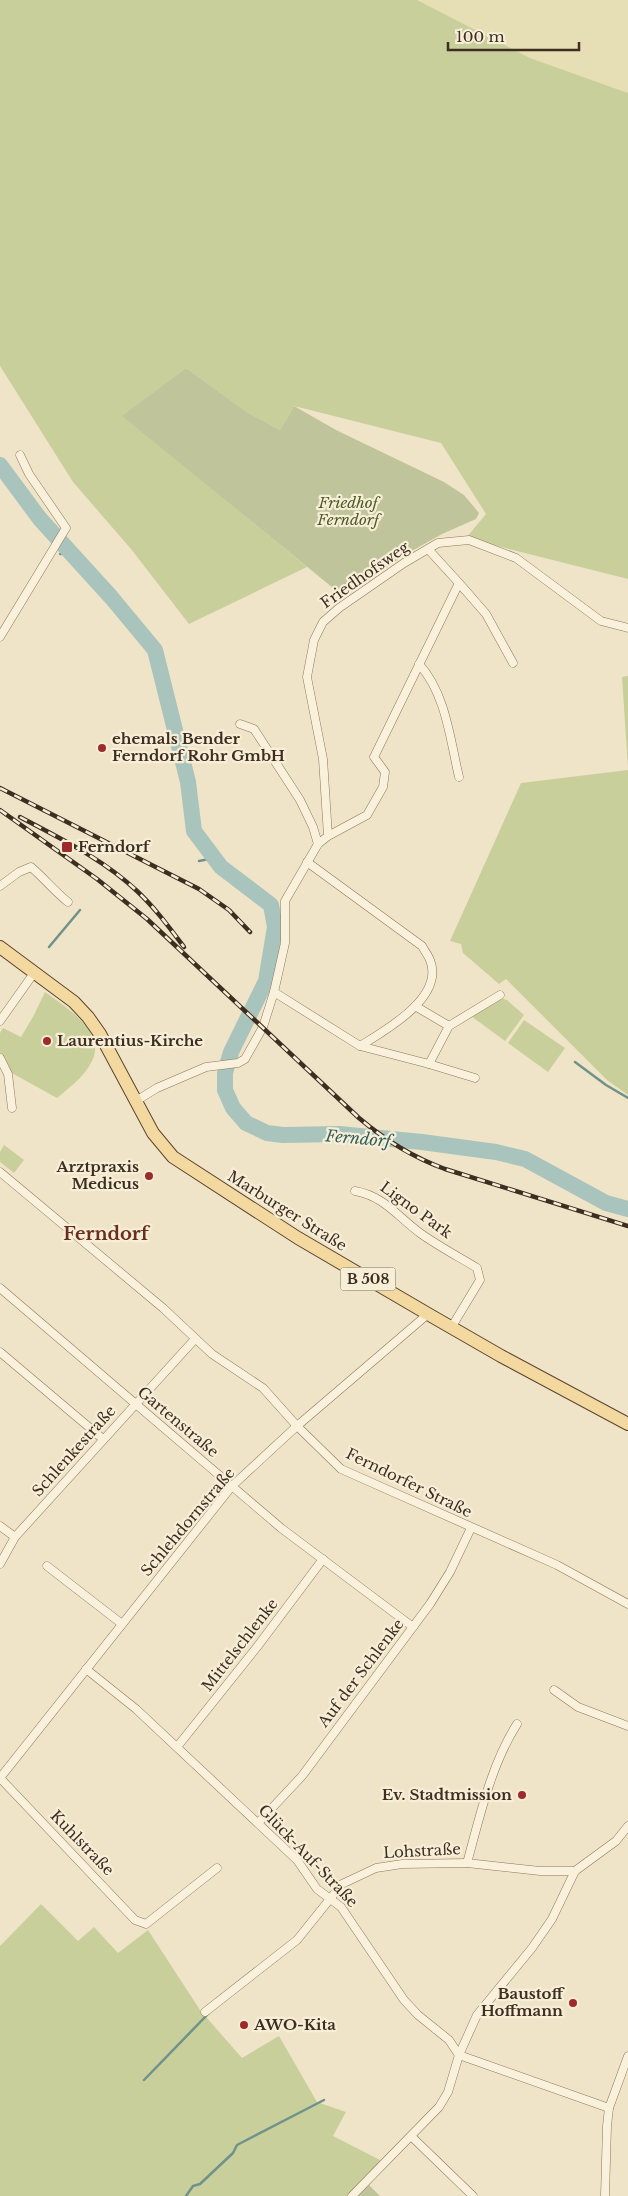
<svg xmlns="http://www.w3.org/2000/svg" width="628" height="2196" viewBox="0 0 628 2196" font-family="'Libre Baskerville',serif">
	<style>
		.farmland { fill: #e6deb5 }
		.green { fill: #c9cf9b }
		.cemetery { fill: #bfc49a }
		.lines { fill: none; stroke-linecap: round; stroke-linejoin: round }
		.stream { stroke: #6f938a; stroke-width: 2.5 }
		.river { stroke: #a9c4bc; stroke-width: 16 }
		.minor-casing { stroke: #8d765c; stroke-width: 9 }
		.primary-casing { stroke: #5b4430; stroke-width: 14 }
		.minor { stroke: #faf1dc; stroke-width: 8 }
		.primary { stroke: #f3d9a0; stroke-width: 12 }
		.rail-casing { stroke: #3d2e20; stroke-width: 4.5 }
		.rail { stroke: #f7eed8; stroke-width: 2.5; stroke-dasharray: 8; stroke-linecap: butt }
		.poi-dot { fill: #9e2a2b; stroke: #f7eed8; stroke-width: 2 }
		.labels { text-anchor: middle; stroke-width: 4.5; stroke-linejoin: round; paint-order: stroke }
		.shield { fill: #f7eed8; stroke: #756857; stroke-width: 1 }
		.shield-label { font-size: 14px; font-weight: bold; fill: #3d2e20 }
		.park-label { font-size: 15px; font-style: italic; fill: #4d5a26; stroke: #f7eed8 }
		.street-label { font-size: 15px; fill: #3d2e20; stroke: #f7eed8 }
		.poi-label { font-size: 15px; font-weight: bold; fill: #3d2e20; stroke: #f7eed8; text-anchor: start }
		.water-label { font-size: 16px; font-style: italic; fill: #2f5d5a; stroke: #f7eed8 }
		.quarter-label { font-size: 18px; font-weight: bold; fill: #6b2e1e; stroke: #f7eed8 }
	</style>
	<rect width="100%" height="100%" fill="#f0e4c8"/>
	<polygon class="farmland" points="417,0 628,0 628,93 530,58"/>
	<g class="green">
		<polygon points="0,0 417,0 530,58 628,93 628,579 466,538 486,514 441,443 294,406 280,430 247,412 186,368 123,416 307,567 189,624 131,549 73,482 0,366"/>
		<polygon points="628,676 628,768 622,677"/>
		<polygon points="628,770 628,1095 607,1080 506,979 499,984 463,953 461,944 450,941 521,783"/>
		<path d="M45,992C64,1006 107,1032 92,1061C85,1076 69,1088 57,1098L10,1072L5,1057L0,1054V1033L3,1028L21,1037L34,1015Z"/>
		<polygon points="500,998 507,1000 524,1015 505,1041 471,1016"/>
		<polygon points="524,1020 565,1048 548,1072 508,1043"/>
		<polygon points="4,1145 24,1160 14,1173 0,1162 0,1152"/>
		<polygon points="41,1904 78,1941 94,1927 118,1953 148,1930 200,2010 242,2058 279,2036 317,2102 346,2112 333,2136 380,2160 369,2185 358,2196 0,2196 0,1946"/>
	</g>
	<g class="cemetery">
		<polygon points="186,368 247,412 280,430 294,406 336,430 444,482 464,495 479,513 476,519 442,534 403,556 351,592 338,592 122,416"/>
		<polygon points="369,2185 380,2196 358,2196"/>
	</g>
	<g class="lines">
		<g class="stream">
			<polyline points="60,554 71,553"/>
			<polyline points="199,861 214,858"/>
			<polyline points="49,947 80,910"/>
			<polyline points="575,1062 606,1085 628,1098"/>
			<polyline points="144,2080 208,2014"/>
			<polyline points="186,2196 193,2186 200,2184 233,2153 237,2145 324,2100"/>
		</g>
		<polyline class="river" points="0,465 40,519 111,597 155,650 188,782 194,831 221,867 271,905 275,927 266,981 231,1052 225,1073 225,1090 233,1108 246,1123 267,1133 283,1135 339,1134 422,1142 496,1152 525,1159 606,1203 628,1209"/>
		<defs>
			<g id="minor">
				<polyline points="459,583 486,614 513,663"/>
				<polyline points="0,637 66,528 29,474 20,455"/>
				<path d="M419,664C446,694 450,739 459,777"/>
				<polyline points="240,724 254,729 300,800 313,827 318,844"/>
				<polyline points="328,836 367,815 383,787 385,772 374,757 459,583 428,549"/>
				<path d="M307,862L422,946C424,950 428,955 430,960C445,997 386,1030 360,1046"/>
				<path d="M0,886L19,872L31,867C45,879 54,891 68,902"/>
				<polyline points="274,992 360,1046 429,1064 449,1026 500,995"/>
				<polyline points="415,1006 449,1026"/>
				<polyline points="0,1021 34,973"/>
				<polyline points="0,1058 8,1074 12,1108"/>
				<polyline points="429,1064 475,1078"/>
				<polyline points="136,1101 157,1088 206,1067 238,1063 245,1059 263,1027 274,992 285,943 285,901 318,844 328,836 323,759 307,677 314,640 323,622 339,608 404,563 438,543 469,540 516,558 601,621 628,628"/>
				<polyline points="0,1172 163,1308 212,1354 263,1388 297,1426 341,1469 557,1565 628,1604"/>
				<path d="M355,1191C384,1196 398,1217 420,1233C438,1246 459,1257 477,1268L480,1280L451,1328"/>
				<polyline points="0,1288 281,1528 413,1627"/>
				<polyline points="0,1352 103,1439"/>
				<polyline points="0,1526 15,1537"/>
				<polyline points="0,1564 15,1537 195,1339"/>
				<polyline points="47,1566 122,1624"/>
				<polyline points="86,1669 136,1709 297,1860 317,1889 341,1907 404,2000 418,2015 449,2040 459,2055 609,2108"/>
				<polyline points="554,1690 578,1707 628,1726"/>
				<polyline points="177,1747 257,1647 323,1559"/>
				<polyline points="0,1778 232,1486 297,1426 428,1314"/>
				<polyline points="0,1778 135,1920 146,1924 217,1868"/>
				<polyline points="258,1823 302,1776 430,1604 450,1572 471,1528"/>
				<path d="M467,1863C480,1816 491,1765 517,1724"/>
				<polyline points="205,2012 297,1940 342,1884 376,1868 402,1864 467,1863 540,1871 575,1871"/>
				<polyline points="411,2136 473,2196"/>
				<polyline points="352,2196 439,2107 448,2092 459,2055 477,2015 532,1948 552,1919 575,1871 616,1841 628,1826"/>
				<polyline points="605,2196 607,2126 609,2108 628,2056"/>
			</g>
			<polyline id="primary" points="0,947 74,1002 88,1017 100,1034 153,1133 173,1157 298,1238 428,1314 501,1356 628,1424"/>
		</defs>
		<use href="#minor" class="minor-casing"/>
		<use href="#primary" class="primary-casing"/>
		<use href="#minor" class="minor"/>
		<use href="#primary" class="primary"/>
		<defs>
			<g id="rail">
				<polyline points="0,788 199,889 229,910 250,932"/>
				<path d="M0,810L97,879L147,919L359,1118C385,1140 412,1157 445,1169L628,1226"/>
				<path d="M20,817C61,839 103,859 137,891C155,908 169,927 184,947"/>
			</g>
		</defs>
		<use href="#rail" class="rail-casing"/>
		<use href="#rail" class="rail"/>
	</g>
	<g class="poi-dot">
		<circle cx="102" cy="748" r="5"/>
		<rect x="61" y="841" width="12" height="12" rx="2.5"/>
		<circle cx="47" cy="1041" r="5"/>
		<circle cx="149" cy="1176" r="5"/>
		<circle cx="522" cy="1795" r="5"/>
		<circle cx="573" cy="2003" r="5"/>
		<circle cx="244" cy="2025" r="5"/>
	</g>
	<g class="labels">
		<rect class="shield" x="340.5" y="1267.5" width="55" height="23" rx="4"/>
		<g class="shield-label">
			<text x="368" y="1284">B 508</text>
		</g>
		<g class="park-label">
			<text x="348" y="508">Friedhof<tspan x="348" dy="17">Ferndorf</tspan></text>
		</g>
		<g class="street-label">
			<text transform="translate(365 575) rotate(-35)" y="5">Friedhofsweg</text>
			<text transform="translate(416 1210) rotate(36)" y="5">Ligno Park</text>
			<text transform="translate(287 1211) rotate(32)" y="5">Marburger Straße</text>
			<text transform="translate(178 1422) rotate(40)" y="5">Gartenstraße</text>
			<text transform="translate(74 1451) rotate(-48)" y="5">Schlenkestraße</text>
			<text transform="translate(409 1483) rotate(26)" y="5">Ferndorfer Straße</text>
			<text transform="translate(188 1522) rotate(-50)" y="5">Schlehdornstraße</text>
			<text transform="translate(240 1645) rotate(-52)" y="5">Mittelschlenke</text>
			<text transform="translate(361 1673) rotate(-53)" y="5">Auf der Schlenke</text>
			<text transform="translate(82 1843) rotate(46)" y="5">Kuhlstraße</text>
			<text transform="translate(422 1851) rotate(-3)" y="5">Lohstraße</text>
			<text transform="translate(308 1856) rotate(46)" y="5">Glück-Auf-Straße</text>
		</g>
		<g class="poi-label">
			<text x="112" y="744">ehemals Bender<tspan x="112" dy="17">Ferndorf Rohr GmbH</tspan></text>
			<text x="78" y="852">Ferndorf</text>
			<text x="57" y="1046">Laurentius-Kirche</text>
			<text x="139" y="1172" text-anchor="end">Arztpraxis<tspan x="139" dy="17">Medicus</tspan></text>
			<text x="512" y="1800" text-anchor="end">Ev. Stadtmission</text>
			<text x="563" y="1999" text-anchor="end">Baustoff<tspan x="563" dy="17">Hoffmann</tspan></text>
			<text x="254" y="2030">AWO-Kita</text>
		</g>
		<g class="water-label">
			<text transform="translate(358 1138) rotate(5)" y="6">Ferndorf</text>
		</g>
		<g class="quarter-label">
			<text x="106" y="1240">Ferndorf</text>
		</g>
	</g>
	<path d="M448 42v8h131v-8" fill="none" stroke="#3d2e20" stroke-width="2.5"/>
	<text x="456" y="42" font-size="15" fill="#3d2e20" stroke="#f7eed8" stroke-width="4" paint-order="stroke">100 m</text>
</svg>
